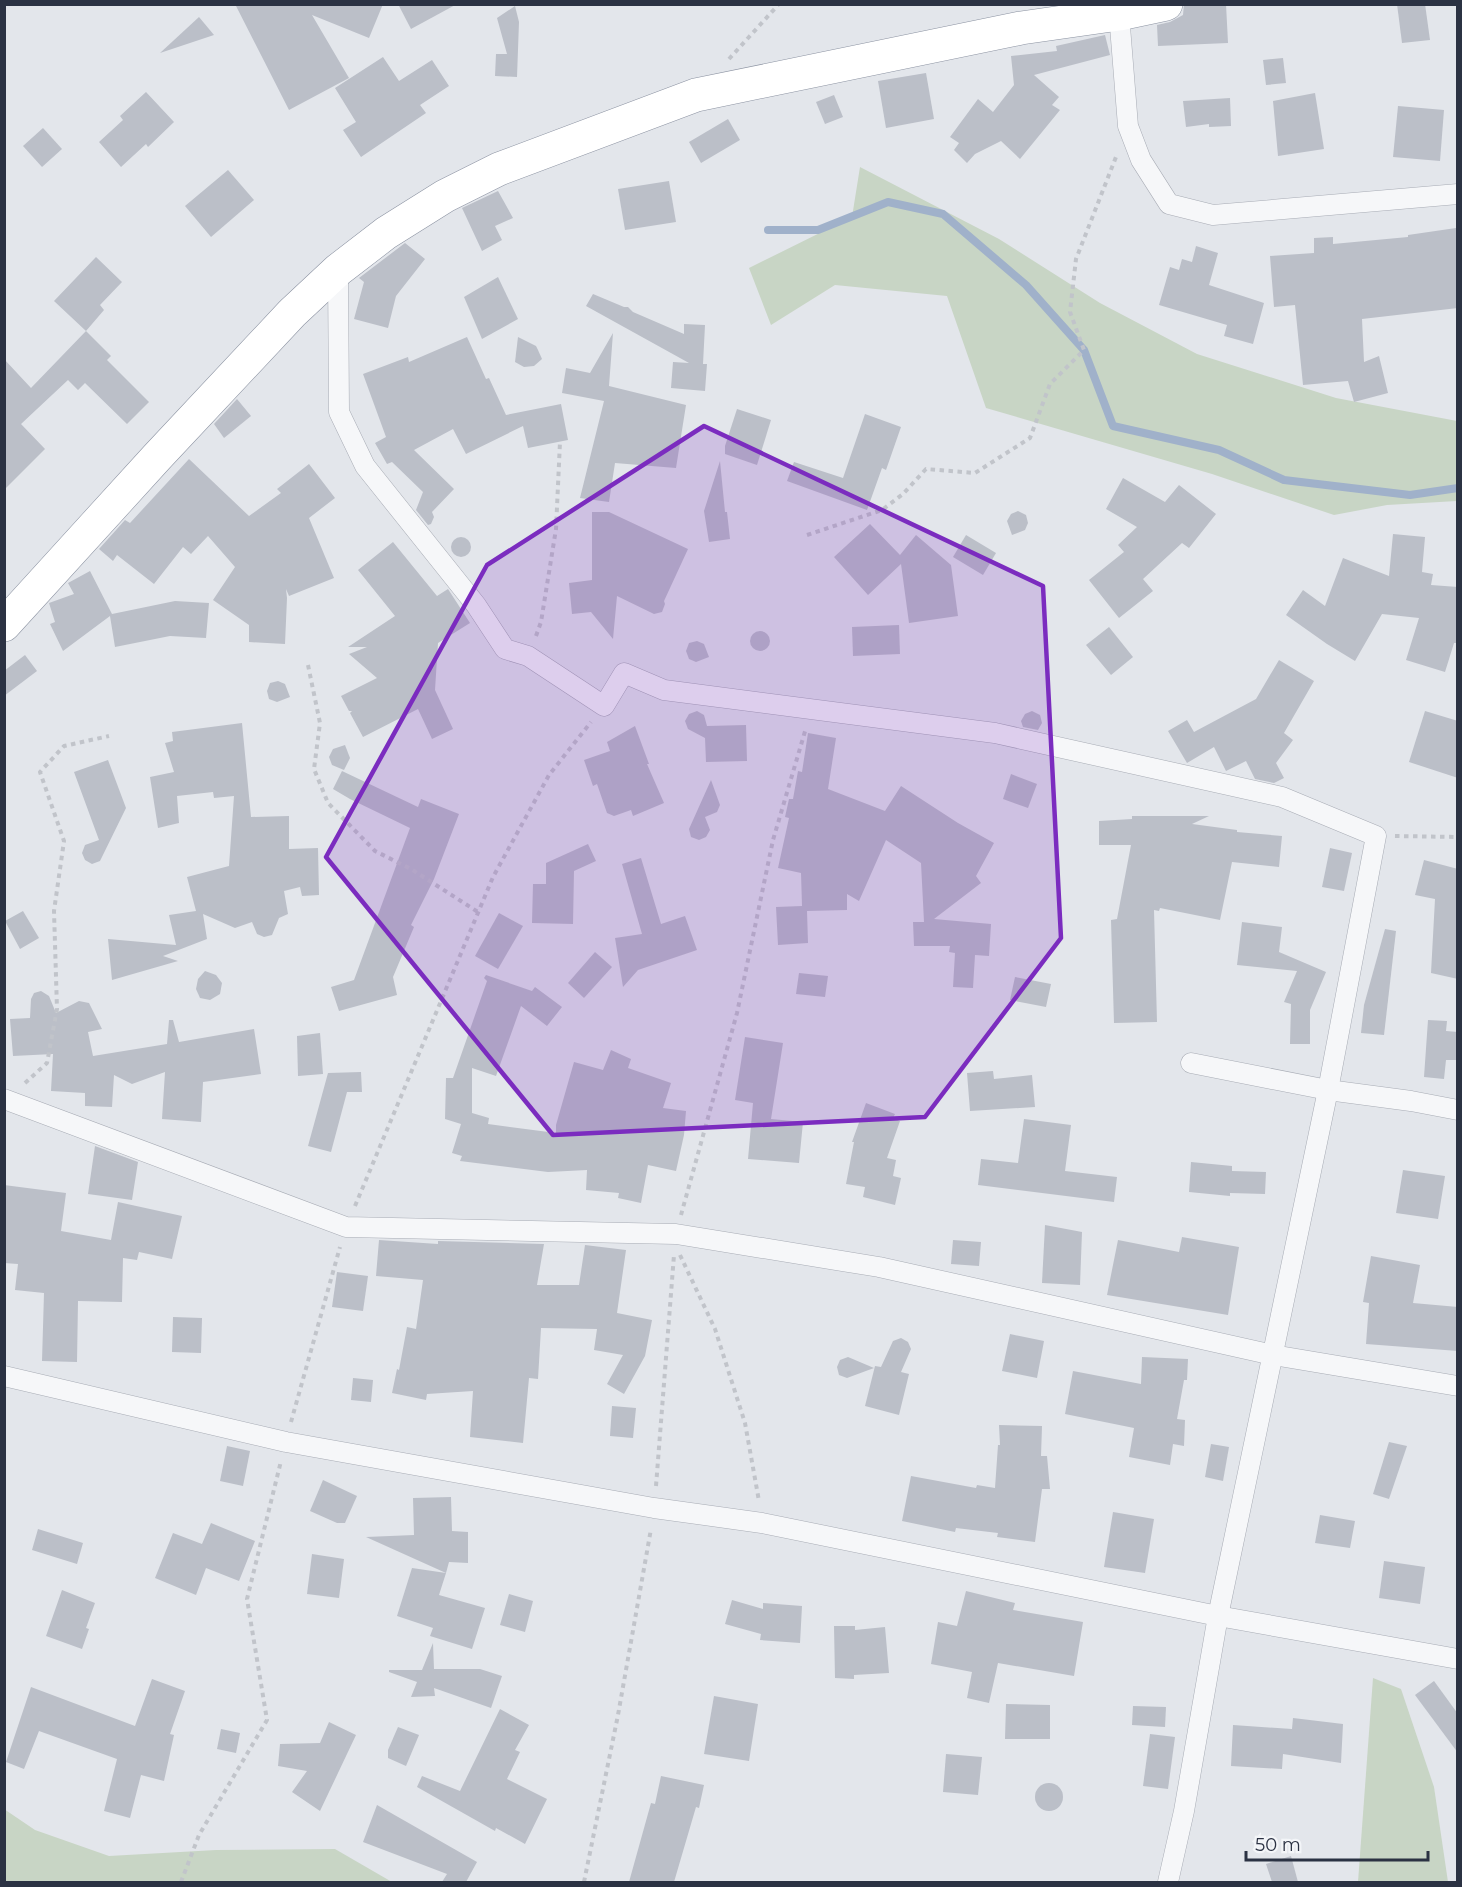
<svg xmlns="http://www.w3.org/2000/svg" width="1462" height="1887" viewBox="0 0 1462 1887" font-family="Montserrat,sans-serif">
	<style>
		.green { fill: #c8d5c5 }
		.lines { fill: none; stroke-linecap: round; stroke-linejoin: round }
		.stream { stroke: #a0b1ca; stroke-width: 8 }
		.building { fill: #bbbfc8 }
		.street-casing { stroke: #a8acb5; stroke-width: 21 }
		.highway-casing { stroke: #8b92a1; stroke-width: 34 }
		.path { stroke: #c1c4ca; stroke-width: 4; stroke-dasharray: 4.5 4.5; stroke-linecap: butt }
		.street { stroke: #f6f7f9; stroke-width: 20 }
		.highway { stroke: #fff; stroke-width: 33 }
		.marked { fill: #7b2cbf; fill-opacity: 0.2; stroke: #7b2cbf; stroke-width: 4.5; stroke-linejoin: round }
	</style>
	<rect width="100%" height="100%" fill="#e3e6eb"/>
	<g class="green">
		<polygon points="860,167 999,239 1100,303 1197,354 1336,398 1457,421 1457,501 1387,505 1334,515 1212,474 986,408 947,296 835,285 771,325 749,268 852,217"/>
		<polygon points="1373,1678 1401,1689 1434,1787 1448,1882 1358,1882"/>
		<polygon points="4,1809 35,1830 109,1856 216,1850 335,1849 392,1882 5,1882"/>
	</g>
	<g class="lines">
		<polyline class="stream" points="768,230 818,230 888,202 943,214 1026,285 1084,350 1113,426 1219,450 1284,480 1410,495 1458,488"/>
	</g>
	<g class="building">
		<polygon points="235,4 383,4 369,38 312,15 349,78 289,110"/>
		<polygon points="398,4 457,4 411,29"/>
		<polygon points="1184,4 1226,4 1228,43 1158,46 1157,25 1170,22 1183,15"/>
		<polygon points="1397,4 1425,4 1430,40 1402,43"/>
		<polygon points="515,6 519,22 517,77 495,76 496,54 507,54 497,18"/>
		<polygon points="199,17 214,35 160,53"/>
		<polygon points="1105,35 1110,55 1034,75 1059,97 1052,105 1060,110 1020,159 1001,141 975,154 967,163 954,150 959,143 950,137 978,99 993,112 1014,85 1011,56 1057,51 1056,46"/>
		<polygon points="383,57 399,81 432,60 449,86 420,105 426,113 361,157 343,130 356,122 335,88"/>
		<polygon points="1283,58 1286,83 1266,85 1263,60"/>
		<polygon points="926,73 934,119 886,128 878,81"/>
		<polygon points="146,92 174,122 148,147 146,144 121,167 99,142 123,120 120,116"/>
		<polygon points="1315,93 1324,149 1278,156 1273,101"/>
		<polygon points="834,95 843,117 825,124 816,102"/>
		<polygon points="1230,98 1231,126 1209,127 1209,124 1186,127 1183,101"/>
		<polygon points="1398,106 1444,110 1440,161 1393,157"/>
		<polygon points="728,119 740,140 701,163 689,142"/>
		<polygon points="43,128 62,149 42,167 23,146"/>
		<polygon points="228,170 254,200 211,237 185,206"/>
		<polygon points="669,181 676,222 625,230 618,189"/>
		<polygon points="498,191 513,218 495,226 502,240 482,251 462,208"/>
		<polygon points="1456,228 1458,241 1458,308 1362,319 1364,362 1379,356 1388,393 1354,402 1348,381 1303,385 1295,305 1274,307 1270,256 1314,253 1314,238 1333,237 1333,244 1408,237 1408,235"/>
		<polygon points="405,243 425,259 396,296 388,328 354,319 364,282 359,278"/>
		<polygon points="1196,246 1218,253 1209,285 1264,303 1253,344 1224,336 1227,325 1159,305 1170,267 1179,270 1182,259 1192,262"/>
		<polygon points="96,257 122,282 100,305 104,310 86,331 54,301"/>
		<polygon points="498,277 518,319 482,339 464,297"/>
		<polygon points="593,294 624,307 628,307 633,312 684,334 684,324 705,325 703,364 707,364 705,391 671,388 673,362 689,363 586,306"/>
		<polygon points="86,331 111,356 107,360 149,402 127,424 85,383 78,390 68,380 21,424 45,449 4,490 4,359 31,388"/>
		<polygon points="613,333 609,386 686,405 676,468 615,463 609,502 580,498 604,401 562,393 566,368 590,373"/>
		<polygon points="467,337 486,379 489,378 506,415 561,404 568,440 528,448 523,426 466,454 453,429 414,450 454,489 432,512 434,517 431,524 428,525 416,510 423,492 392,462 387,464 375,443 386,437 363,374 408,357 409,362"/>
		<polygon points="518,337 536,346 538,350 542,359 534,366 524,367 515,362"/>
		<polygon points="237,399 251,416 224,438 214,424"/>
		<polygon points="737,409 771,420 757,465 725,454 725,446"/>
		<polygon points="865,414 901,427 886,470 882,468 867,510 787,481 794,462 843,478"/>
		<polygon points="189,459 249,516 281,493 277,489 309,464 335,498 309,518 334,578 289,596 286,589 287,598 285,644 249,642 249,625 213,600 235,567 208,536 191,554 183,547 154,584 117,555 113,561 99,549 125,520 130,523"/>
		<polygon points="720,461 725,512 727,512 730,539 709,542 704,511"/>
		<polygon points="1123,478 1165,502 1179,485 1216,514 1189,548 1182,543 1143,579 1153,591 1119,618 1089,580 1124,552 1118,545 1137,527 1106,509"/>
		<polygon points="1018,511 1026,515 1028,523 1025,530 1012,535 1007,521 1011,514"/>
		<polygon points="592,512 609,512 688,549 664,601 665,604 662,612 654,614 617,596 613,639 591,612 572,614 569,583 592,580"/>
		<polygon points="870,524 900,555 916,535 951,565 958,616 909,623 901,564 868,595 834,557"/>
		<polygon points="1393,534 1425,537 1422,572 1433,574 1431,585 1458,587 1458,643 1454,643 1445,672 1406,660 1419,618 1382,614 1355,661 1327,644 1286,615 1303,590 1325,606 1343,558 1389,576"/>
		<polygon points="966,535 996,553 983,575 953,557"/>
		<circle cx="461" cy="547" r="10"/>
		<polygon points="393,542 437,596 448,589 470,623 438,643 435,690 453,729 432,739 418,709 363,737 350,713 352,711 349,711 341,696 377,678 349,654 367,647 348,647 395,616 358,570"/>
		<polygon points="90,571 112,614 175,601 209,603 206,638 170,636 115,647 110,616 63,651 50,624 55,622 49,603 74,594 68,583"/>
		<polygon points="899,625 900,654 853,656 852,627"/>
		<polygon points="1109,627 1133,657 1111,675 1086,645"/>
		<circle cx="760" cy="641" r="10"/>
		<polygon points="697,641 704,644 709,657 696,662 689,659 686,651 689,643"/>
		<polygon points="25,655 37,671 4,696 4,671"/>
		<polygon points="1279,660 1314,681 1284,733 1293,740 1276,763 1284,778 1274,783 1255,779 1246,761 1226,771 1214,747 1187,763 1168,731 1187,720 1194,732 1256,699"/>
		<polygon points="278,681 285,684 290,697 277,702 269,699 267,691 270,683"/>
		<polygon points="697,711 704,715 707,726 746,725 747,761 706,762 705,738 688,729 685,721 689,714"/>
		<polygon points="1032,711 1040,715 1042,723 1038,730 1023,727 1021,721 1025,714"/>
		<polygon points="1425,711 1458,721 1458,778 1409,762"/>
		<polygon points="242,723 251,817 289,816 289,849 318,848 319,895 302,896 300,887 284,891 288,914 279,918 272,935 264,937 257,934 252,922 235,928 203,914 207,939 163,956 178,961 112,980 108,939 176,945 169,915 196,911 187,877 229,866 234,796 214,798 213,792 177,796 179,823 158,828 150,777 174,772 165,743 173,741 172,732"/>
		<polygon points="635,726 649,764 647,764 664,803 633,816 631,810 614,816 607,813 597,784 593,786 584,760 610,751 607,742"/>
		<polygon points="808,733 836,738 828,789 885,811 901,786 958,823 994,843 976,876 981,883 934,919 991,924 989,956 975,955 973,988 953,987 955,953 949,952 950,946 914,946 913,922 924,922 921,863 886,840 859,901 847,894 847,910 807,911 808,943 778,945 776,907 802,906 801,873 778,868 789,818 785,817 789,799 793,799 798,771 802,772"/>
		<polygon points="345,745 350,758 344,770 332,765 329,757 333,749"/>
		<polygon points="108,760 126,808 100,861 92,864 85,860 82,853 85,845 99,840 74,772"/>
		<polygon points="342,771 418,807 421,799 459,814 434,879 411,925 414,927 393,977 397,995 339,1011 331,987 354,980 410,828 350,799 333,789"/>
		<polygon points="1011,774 1037,784 1028,808 1003,799"/>
		<polygon points="711,780 720,805 717,812 705,817 710,830 706,837 699,840 691,837 689,829"/>
		<polygon points="1132,816 1209,816 1192,824 1237,830 1237,832 1282,836 1279,867 1232,862 1220,920 1160,908 1159,911 1154,910 1157,1022 1114,1023 1111,920 1117,919 1131,845 1099,845 1099,821 1132,819"/>
		<polygon points="588,844 596,861 574,871 573,924 532,923 533,884 546,884 546,863"/>
		<polygon points="1330,848 1352,853 1344,891 1322,887"/>
		<polygon points="641,858 661,924 685,916 697,950 638,970 623,987 615,938 642,934 622,864"/>
		<polygon points="1424,860 1458,869 1458,979 1431,973 1435,899 1415,895"/>
		<polygon points="23,911 39,938 20,949 5,921"/>
		<polygon points="499,913 523,926 498,969 475,956"/>
		<polygon points="1242,922 1282,927 1279,952 1326,972 1310,1010 1310,1044 1290,1044 1291,1004 1284,1002 1297,971 1237,965"/>
		<polygon points="1385,929 1396,931 1384,1035 1361,1033 1364,1005"/>
		<polygon points="595,952 612,967 584,998 568,983"/>
		<polygon points="205,971 216,975 222,983 220,994 210,1000 200,998 196,989 198,979"/>
		<polygon points="799,973 828,976 825,997 796,994"/>
		<polygon points="486,975 532,991 535,987 562,1007 547,1026 521,1006 496,1076 472,1068 472,1113 489,1118 488,1124 556,1133 556,1125 574,1062 603,1070 611,1050 631,1059 628,1068 671,1083 663,1108 686,1111 684,1135 676,1171 648,1165 641,1203 618,1198 619,1193 586,1190 587,1170 548,1172 460,1161 462,1156 452,1153 461,1124 445,1119 446,1078 453,1078 487,981 484,978"/>
		<polygon points="1015,977 1051,984 1046,1007 1010,1000"/>
		<polygon points="41,991 49,996 56,1013 79,1001 89,1003 102,1029 88,1032 93,1056 167,1044 169,1020 173,1020 179,1042 254,1029 261,1074 203,1082 201,1122 162,1119 165,1072 132,1084 114,1075 112,1107 85,1106 85,1093 51,1091 53,1054 13,1056 10,1019 30,1018 31,999 34,993"/>
		<polygon points="1428,1020 1447,1021 1446,1031 1458,1032 1458,1060 1446,1060 1444,1079 1424,1077"/>
		<polygon points="320,1033 323,1074 298,1076 297,1036"/>
		<polygon points="745,1037 783,1043 771,1119 803,1122 799,1163 748,1159 753,1103 735,1100"/>
		<polygon points="993,1071 994,1079 1032,1075 1035,1107 970,1111 967,1073"/>
		<polygon points="361,1072 362,1092 347,1092 331,1152 308,1146 328,1073"/>
		<polygon points="866,1103 895,1114 893,1118 900,1121 887,1158 896,1160 893,1176 901,1178 895,1205 863,1197 865,1187 846,1184 854,1142 852,1142"/>
		<polygon points="1024,1119 1071,1125 1065,1171 1117,1177 1114,1202 978,1185 981,1159 1018,1163"/>
		<polygon points="95,1146 138,1162 132,1200 88,1194"/>
		<polygon points="1191,1162 1232,1166 1232,1171 1266,1172 1265,1194 1230,1193 1230,1196 1189,1192"/>
		<polygon points="1403,1170 1445,1176 1438,1219 1396,1213"/>
		<polygon points="4,1185 66,1193 61,1231 111,1240 118,1202 182,1216 172,1259 139,1252 137,1260 123,1258 122,1302 78,1301 77,1362 42,1361 44,1293 15,1290 18,1264 4,1263"/>
		<polygon points="1045,1225 1082,1232 1080,1285 1042,1283"/>
		<polygon points="1182,1237 1239,1247 1228,1315 1107,1295 1118,1240 1179,1252"/>
		<polygon points="379,1240 438,1244 438,1241 544,1244 537,1285 579,1285 585,1245 626,1250 617,1313 652,1320 645,1356 624,1394 607,1384 623,1355 594,1350 597,1329 541,1328 538,1379 529,1378 523,1443 470,1437 473,1391 427,1394 426,1400 392,1393 397,1369 399,1370 407,1327 416,1329 423,1280 376,1276"/>
		<polygon points="953,1240 981,1242 979,1266 951,1264"/>
		<polygon points="1371,1256 1420,1265 1413,1303 1458,1307 1458,1351 1366,1344 1369,1303 1363,1302"/>
		<polygon points="337,1272 368,1276 363,1311 332,1307"/>
		<polygon points="173,1317 202,1318 201,1353 172,1352"/>
		<polygon points="1010,1334 1044,1341 1037,1378 1002,1371"/>
		<polygon points="901,1338 908,1342 911,1349 901,1372 909,1374 899,1415 865,1406 875,1366 881,1367 893,1341"/>
		<polygon points="848,1357 874,1368 847,1378 839,1375 837,1367 840,1360"/>
		<polygon points="1142,1357 1188,1359 1187,1380 1184,1380 1177,1419 1185,1420 1184,1446 1173,1444 1170,1465 1129,1457 1134,1428 1065,1414 1073,1371 1141,1384"/>
		<polygon points="353,1378 373,1380 371,1402 351,1400"/>
		<polygon points="612,1406 636,1408 633,1438 610,1436"/>
		<polygon points="999,1425 1042,1426 1041,1456 1047,1456 1050,1489 1042,1489 1035,1542 997,1537 998,1533 956,1528 955,1532 902,1521 911,1476 976,1488 977,1485 995,1488 998,1445 1000,1445"/>
		<polygon points="1389,1442 1407,1446 1389,1499 1373,1494"/>
		<polygon points="1211,1444 1229,1447 1223,1481 1205,1477"/>
		<polygon points="227,1446 250,1451 243,1486 220,1481"/>
		<polygon points="323,1480 357,1496 345,1523 337,1523 310,1511"/>
		<polygon points="451,1497 452,1531 468,1532 468,1563 449,1562 446,1573 366,1537 414,1535 413,1498"/>
		<polygon points="1113,1512 1154,1519 1145,1573 1104,1567"/>
		<polygon points="1320,1515 1355,1521 1350,1548 1315,1543"/>
		<polygon points="211,1523 255,1541 239,1581 206,1568 196,1595 155,1578 173,1533 202,1544"/>
		<polygon points="38,1529 83,1543 77,1564 32,1550"/>
		<polygon points="312,1554 344,1559 339,1598 307,1594"/>
		<polygon points="1384,1561 1425,1567 1420,1604 1379,1598"/>
		<polygon points="412,1568 446,1573 439,1595 485,1608 472,1649 430,1636 433,1628 397,1616"/>
		<polygon points="62,1590 95,1603 86,1628 89,1629 82,1649 46,1636"/>
		<polygon points="966,1591 1015,1603 1013,1610 1083,1622 1074,1676 998,1663 989,1703 967,1698 972,1672 931,1664 938,1622 957,1626"/>
		<polygon points="509,1594 533,1601 525,1632 500,1625"/>
		<polygon points="732,1600 763,1609 763,1603 802,1606 800,1643 760,1640 761,1634 725,1624"/>
		<polygon points="834,1626 855,1626 855,1630 885,1627 889,1673 854,1675 854,1679 835,1678"/>
		<polygon points="433,1643 434,1669 480,1669 502,1676 491,1708 434,1688 435,1696 411,1697 417,1682 389,1672 389,1670 422,1670"/>
		<polygon points="152,1679 185,1691 170,1734 174,1735 164,1781 141,1775 130,1818 104,1811 117,1759 39,1731 24,1769 6,1762 31,1687 135,1726"/>
		<polygon points="1434,1681 1458,1714 1458,1753 1415,1695"/>
		<polygon points="714,1696 758,1704 749,1761 704,1754"/>
		<polygon points="1006,1704 1050,1705 1050,1739 1005,1739"/>
		<polygon points="1133,1706 1166,1707 1165,1727 1132,1725"/>
		<polygon points="500,1709 529,1725 515,1750 520,1752 507,1779 547,1799 525,1844 496,1828 495,1831 417,1787 422,1776 460,1791"/>
		<polygon points="1293,1718 1343,1724 1341,1763 1283,1754 1282,1769 1231,1766 1233,1725 1292,1729"/>
		<polygon points="329,1722 356,1735 320,1811 292,1792 307,1771 278,1766 280,1744 320,1743"/>
		<polygon points="398,1727 419,1735 406,1766 388,1758 388,1750"/>
		<polygon points="221,1729 240,1733 236,1753 217,1749"/>
		<polygon points="1150,1734 1175,1737 1168,1789 1143,1786"/>
		<polygon points="946,1754 982,1757 978,1795 943,1792"/>
		<polygon points="661,1776 704,1785 699,1808 696,1807 674,1882 629,1882 651,1803 655,1804"/>
		<circle cx="1049" cy="1797" r="14"/>
		<polygon points="377,1805 477,1862 466,1882 442,1882 447,1874 363,1842"/>
		<polygon points="1291,1856 1298,1882 1272,1882 1266,1864"/>
	</g>
	<g class="lines">
		<defs>
			<g id="street">
				<polyline points="1119,14 1128,126 1141,160 1169,204 1213,215 1458,194"/>
				<polyline points="338,270 339,412 365,466 476,605 505,649 528,656 604,706 624,673 664,690 995,733 1282,797 1376,836 1328,1090 1218,1616 1184,1811 1168,1882"/>
				<polyline points="1191,1063 1328,1090 1411,1101 1458,1110"/>
				<polyline points="4,1099 346,1227 676,1234 879,1267 1273,1355 1458,1386"/>
				<polyline points="4,1376 286,1442 654,1508 762,1523 1218,1616 1458,1659"/>
			</g>
			<polyline id="highway" points="4,625 157,457 292,313 338,270 386,233 445,196 499,169 696,95 1021,28 1119,14 1166,4"/>
		</defs>
		<use href="#street" class="street-casing"/>
		<use href="#highway" class="highway-casing"/>
		<g class="path">
			<polyline points="729,59 779,4"/>
			<polyline points="807,535 882,510 903,494 926,469 975,473 1030,438 1050,384 1084,350 1070,312 1076,259 1116,157"/>
			<polyline points="536,636 541,622 556,529 560,442"/>
			<polyline points="308,665 320,723 314,769 328,803 375,851 411,869 478,912"/>
			<polyline points="1395,836 1458,837"/>
			<polyline points="25,1083 47,1063 57,1009 54,911 64,841 40,772 64,746 109,736"/>
			<polyline points="355,1206 493,877 549,775 591,722"/>
			<polyline points="681,1215 737,1013 773,840 806,728"/>
			<polyline points="680,1255 715,1329 745,1423 759,1501"/>
			<polyline points="291,1422 340,1247"/>
			<polyline points="656,1486 674,1255"/>
			<polyline points="181,1882 199,1835 267,1720 247,1599 281,1461"/>
			<polyline points="584,1882 618,1715 651,1529"/>
		</g>
		<use href="#street" class="street"/>
		<use href="#highway" class="highway"/>
	</g>
	<path class="marked" d="M704,426L1043,586L1061,938L925,1117L553,1135L326,857L487,565Z"/>
	<rect width="1462" height="1887" fill="none" stroke="#2b3243" stroke-width="12"/>
	<path d="M1246 1851v9h182v-9" fill="none" stroke="#2b3243" stroke-width="3"/>
	<text x="1255" y="1851" font-size="18" fill="#2b3243" stroke="#f3f5f8" stroke-width="4.5" paint-order="stroke">50 m</text>
</svg>
